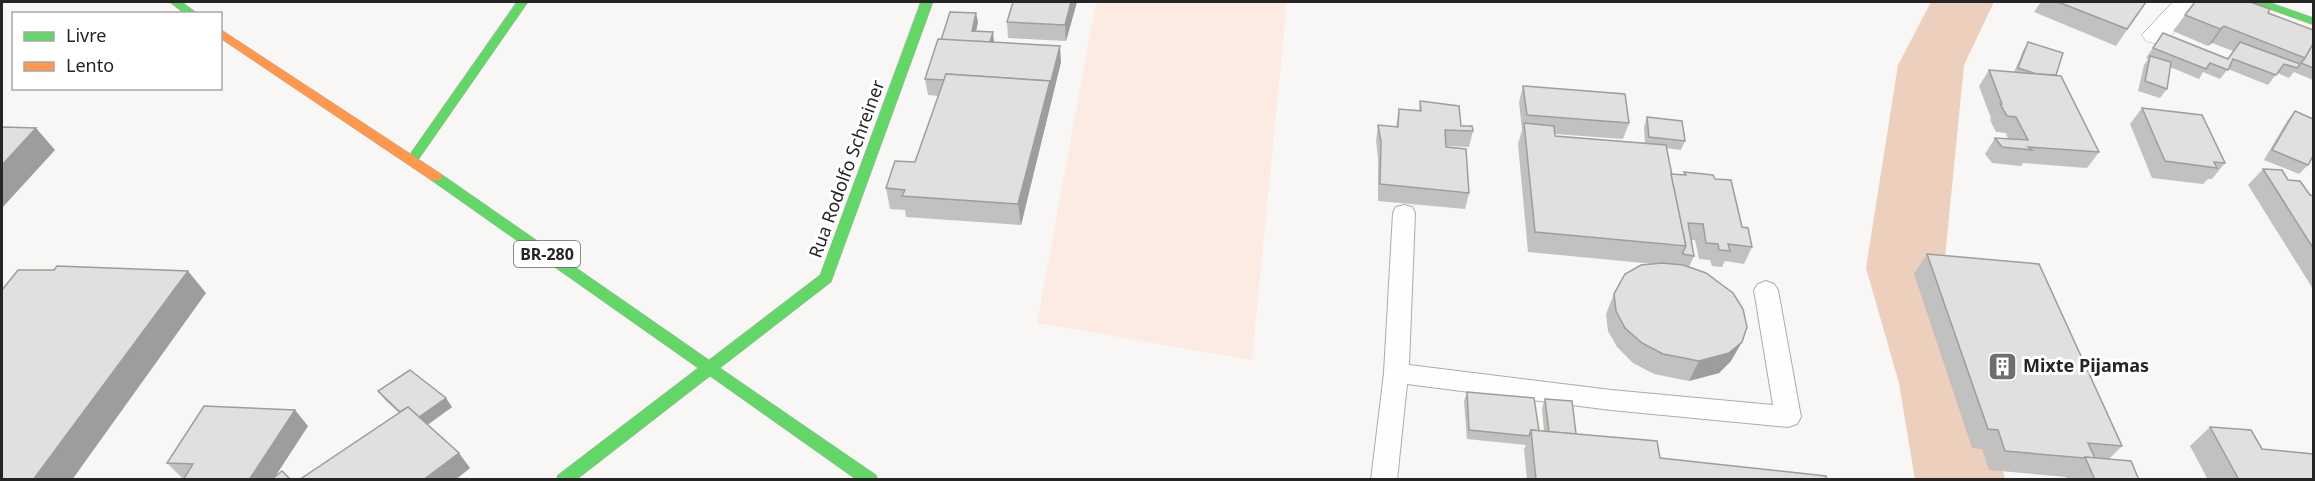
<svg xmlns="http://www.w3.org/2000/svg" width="2315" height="481" viewBox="0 0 2315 481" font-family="'Noto Sans',sans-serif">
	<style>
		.green { fill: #fcebe2 }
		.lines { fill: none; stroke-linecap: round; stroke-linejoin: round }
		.river { fill: #edcfbe; fill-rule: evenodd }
		.lane-casing { stroke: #adabaa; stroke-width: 2 }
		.street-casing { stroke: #adabaa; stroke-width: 1 }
		.fast-casing { stroke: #adabaa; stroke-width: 1 }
		.slow-casing { stroke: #adabaa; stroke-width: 1 }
		.lane { fill: #fefefe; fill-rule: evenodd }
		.street { fill: #fefefe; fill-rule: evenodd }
		.fast { fill: #63d668; fill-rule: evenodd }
		.slow { fill: #ff974d; fill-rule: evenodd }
		.wall { fill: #c2c1bf }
		.shaded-wall { fill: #9e9d9b }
		.building { fill: #e1e0de; stroke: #9e9d9b; stroke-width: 1.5 }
		.labels { text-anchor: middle; stroke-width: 6; stroke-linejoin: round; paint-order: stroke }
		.shield { fill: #fff; stroke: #676666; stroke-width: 1.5 }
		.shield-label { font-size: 16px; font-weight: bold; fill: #262424 }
		.street-label { font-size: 18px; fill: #262424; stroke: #fff }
		.poi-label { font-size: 18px; font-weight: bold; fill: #262424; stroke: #fff; text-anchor: start }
	</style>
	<rect width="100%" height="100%" fill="#f9f7f5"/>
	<polygon class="green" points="1096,2 1287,2 1252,360 1037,323"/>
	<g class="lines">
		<polygon class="river" points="1931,2 1994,2 1964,65 1944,268 1983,383 2005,480 1915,480 1899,383 1866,268 1898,65"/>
		<defs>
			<polygon id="lane" points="1404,205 1412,207 1415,213 1409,365 1611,390 1773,405 1754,290 1758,284 1766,281 1774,284 1778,290 1801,417 1797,424 1788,427 1611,410 1407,384 1397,480 1371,480 1384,373 1393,213 1396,207"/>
			<polygon id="street" points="2173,2 2202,2 2166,41 2156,44 2146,41 2142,35"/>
			<g id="fast">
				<polygon points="170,2 182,2 198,14 185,14"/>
				<polygon points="517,2 528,2 416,163 408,163 406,160 408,157"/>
				<polygon points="921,2 933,2 831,282 720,368 876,475 878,480 857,480 710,376 576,480 556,480 558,475 698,368 431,180 430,177 431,174 441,174 709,360 820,275"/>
				<polygon points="2254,2 2268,2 2314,18 2314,25 2255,4"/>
			</g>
			<polygon id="slow" points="220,29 441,174 442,177 441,180 431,180 220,38"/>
		</defs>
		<use href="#lane" class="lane-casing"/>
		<use href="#street" class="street-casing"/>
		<use href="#fast" class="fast-casing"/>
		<use href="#slow" class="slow-casing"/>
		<use href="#lane" class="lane"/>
		<use href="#street" class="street"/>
		<use href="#fast" class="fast"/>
		<use href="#slow" class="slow"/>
	</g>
	<g class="wall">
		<polygon points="1013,2 1077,2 1066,41 1008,38 1007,22"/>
		<polygon points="2041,2 2146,2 2116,46 2034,12"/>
		<polygon points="2268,13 2313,30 2313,80 2294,72 2289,78 2277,73 2268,85 2228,69 2220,79 2203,72 2199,79 2170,67 2167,89 2160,98 2138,91 2144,65 2148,59 2146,58 2163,33 2227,59 2233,51 2212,43 2208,46 2173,31 2185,15"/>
		<polygon points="978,22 976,31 993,32 993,42 1061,62 1021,225 906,217 905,210 890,209 886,188 915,162 938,96 928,95 925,79 941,40"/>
		<polygon points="2028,42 2056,75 2099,152 2087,168 2023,163 2021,166 1992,163 1985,154 1995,138 2008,139 2006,133 1996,132 1990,120 1991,118 1979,86 1989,70 2014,72 2023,51"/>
		<polygon points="1523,86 1629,123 1623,139 1555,134 1555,136 1645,143 1644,127 1647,117 1685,141 1681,150 1666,148 1671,174 1683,175 1684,172 1715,179 1742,227 1752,247 1744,264 1725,261 1722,267 1712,266 1710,260 1699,259 1695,240 1691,240 1694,256 1689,267 1731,361 1719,373 1689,381 1654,374 1633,363 1617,347 1608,331 1606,314 1614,294 1654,264 1528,252 1518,144 1522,130 1519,102"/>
		<polygon points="1420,101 1461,126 1473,131 1469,147 1446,146 1469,193 1465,209 1378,201 1378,158 1376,141 1378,125 1396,127 1399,109 1419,110"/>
		<polygon points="2142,108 2225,163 2212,179 2208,179 2203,184 2152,178 2130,124"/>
		<polygon points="2295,111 2308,165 2299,174 2264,160 2287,121"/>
		<polygon points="2263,169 2288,180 2310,195 2313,196 2313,289 2248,185"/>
		<polygon points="1927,254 2122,446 2109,459 2139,480 2066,480 2066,477 1989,470 1982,449 1972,448 1914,274"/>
		<polygon points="378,391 452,407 428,425 470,468 455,480 299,480 399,413 385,400"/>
		<polygon points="1467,392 1539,431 1544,431 1542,408 1545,399 1576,434 1660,458 1827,480 1527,480 1524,449 1526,445 1467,439 1464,401"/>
		<polygon points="308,426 275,476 182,478 167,463"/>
		<polygon points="2210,427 2262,449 2313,480 2208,480 2190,446"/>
	</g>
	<g class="shaded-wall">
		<polygon points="1071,2 1077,2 1066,41 1065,25"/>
		<polygon points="976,13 978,22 974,40 972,31"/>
		<polygon points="2224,26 2212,43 2208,46 2220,29"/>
		<polygon points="993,32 994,41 989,58 988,49"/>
		<polygon points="1060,46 1061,62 1021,225 1018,204 1050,81"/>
		<polygon points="36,128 55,150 2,208 2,165"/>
		<polygon points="188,271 206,293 72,480 33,480"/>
		<polygon points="1742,342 1731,361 1719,373 1689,381 1699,361"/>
		<polygon points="446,398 452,407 424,427 417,418"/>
		<polygon points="295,410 308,426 273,480 249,480"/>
		<polygon points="459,453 470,468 455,480 423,480"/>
	</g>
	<g class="building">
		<polygon points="1013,2 1071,2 1065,25 1007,22"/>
		<polygon points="2058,2 2146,2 2127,29"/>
		<polygon points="2195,2 2250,2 2270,9 2268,13 2313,30 2313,44 2305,58 2224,26 2220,29 2185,15"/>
		<polygon points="950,12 976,13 972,31 993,32 990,42 941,40"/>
		<polygon points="2163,33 2228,59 2240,42 2300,64 2297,68 2284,64 2276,75 2233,59 2228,70 2210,63 2206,69 2153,48"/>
		<polygon points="938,39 1060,46 1050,85 1050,81 946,74 944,80 925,79"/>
		<polygon points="2028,42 2063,53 2056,75 2037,74 2018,68"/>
		<polygon points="2313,44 2313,68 2301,63 2305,58"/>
		<polygon points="2150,56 2171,62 2167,89 2145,81"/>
		<polygon points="1989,70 2061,76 2099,152 2028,147 2032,150 2002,147 1995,138 2028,140 2016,117 2007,116 2000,104 2002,104"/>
		<polygon points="946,74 1050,81 1018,204 902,196 905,190 886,188 895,161 915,162"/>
		<polygon points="1523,86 1625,94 1629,123 1527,115"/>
		<polygon points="1420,101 1459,106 1461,126 1472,126 1473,131 1445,130 1446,147 1466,149 1469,193 1380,184 1381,142 1378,125 1398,127 1399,109 1421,111"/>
		<polygon points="2142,108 2202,115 2225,163 2214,162 2217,168 2165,161"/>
		<polygon points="2295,111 2313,119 2313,156 2308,165 2272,150"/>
		<polygon points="1647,117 1682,121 1685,141 1649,137"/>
		<polygon points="1524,123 1554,126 1555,136 1666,145 1686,246 1535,232"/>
		<polygon points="2,127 36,128 2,165"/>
		<polygon points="2263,169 2282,170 2288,180 2300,181 2310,195 2313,196 2313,248"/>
		<polygon points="1684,172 1713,175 1715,179 1731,180 1742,227 1748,228 1752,247 1728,244 1730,251 1719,250 1718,244 1706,243 1703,224 1688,223 1694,256 1683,254 1683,252 1686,246 1671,174 1686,175"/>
		<polygon points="1927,254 2039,264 2122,446 2088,443 2095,458 2085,457 2084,458 2005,451 1998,430 1988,429"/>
		<polygon points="1662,263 1683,265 1706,273 1733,293 1743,309 1747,327 1742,342 1729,353 1699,361 1663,354 1642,343 1625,328 1616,311 1614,294 1625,274 1641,265"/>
		<polygon points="57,266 188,271 33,480 2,480 2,290 18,270 54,270"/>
		<polygon points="410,370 446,398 419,417 408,407 400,412 378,391"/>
		<polygon points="1467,392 1534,398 1539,431 1531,430 1529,436 1469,430"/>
		<polygon points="1545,399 1572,401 1576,434 1549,432"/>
		<polygon points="204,406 295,410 249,480 183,480 193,464 167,463"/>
		<polygon points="408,407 459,453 423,480 299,480"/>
		<polygon points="2210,427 2251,430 2262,449 2313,454 2313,480 2239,480"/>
		<polygon points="1531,430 1657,441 1660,458 1826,476 1827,480 1536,480"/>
		<polygon points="2085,457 2131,461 2139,480 2095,480"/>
		<polygon points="282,471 291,480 271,480"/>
	</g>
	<defs>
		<symbol id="building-square" viewBox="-11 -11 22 22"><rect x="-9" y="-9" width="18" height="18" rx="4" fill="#706e6d" stroke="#fff"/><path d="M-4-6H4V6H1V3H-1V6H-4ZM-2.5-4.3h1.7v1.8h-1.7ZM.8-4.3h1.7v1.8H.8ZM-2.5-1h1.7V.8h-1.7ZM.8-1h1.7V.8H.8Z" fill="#fff"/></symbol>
	</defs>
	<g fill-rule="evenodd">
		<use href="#building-square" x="1986" y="350" width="33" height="33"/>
	</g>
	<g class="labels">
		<rect class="shield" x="514" y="241" width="66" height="26" rx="4.5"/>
		<g class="shield-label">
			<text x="547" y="260">BR-280</text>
		</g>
		<g class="street-label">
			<text transform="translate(847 169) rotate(-70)" y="6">Rua Rodolfo Schreiner</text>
		</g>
		<g class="poi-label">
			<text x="2023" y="372">Mixte Pijamas</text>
		</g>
	</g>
	<rect width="2315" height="481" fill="none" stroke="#262424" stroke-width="6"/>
	<rect x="12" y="12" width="210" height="78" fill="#ffffff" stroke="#a8a7a7" stroke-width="1.5"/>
	<rect x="24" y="32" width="30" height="9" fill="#63d668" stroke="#a8a7a7" stroke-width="1.5"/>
	<text x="66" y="42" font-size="18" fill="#262424">Livre</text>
	<rect x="24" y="62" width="30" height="9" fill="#ff974d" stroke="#a8a7a7" stroke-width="1.5"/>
	<text x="66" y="72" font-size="18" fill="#262424">Lento</text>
</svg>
